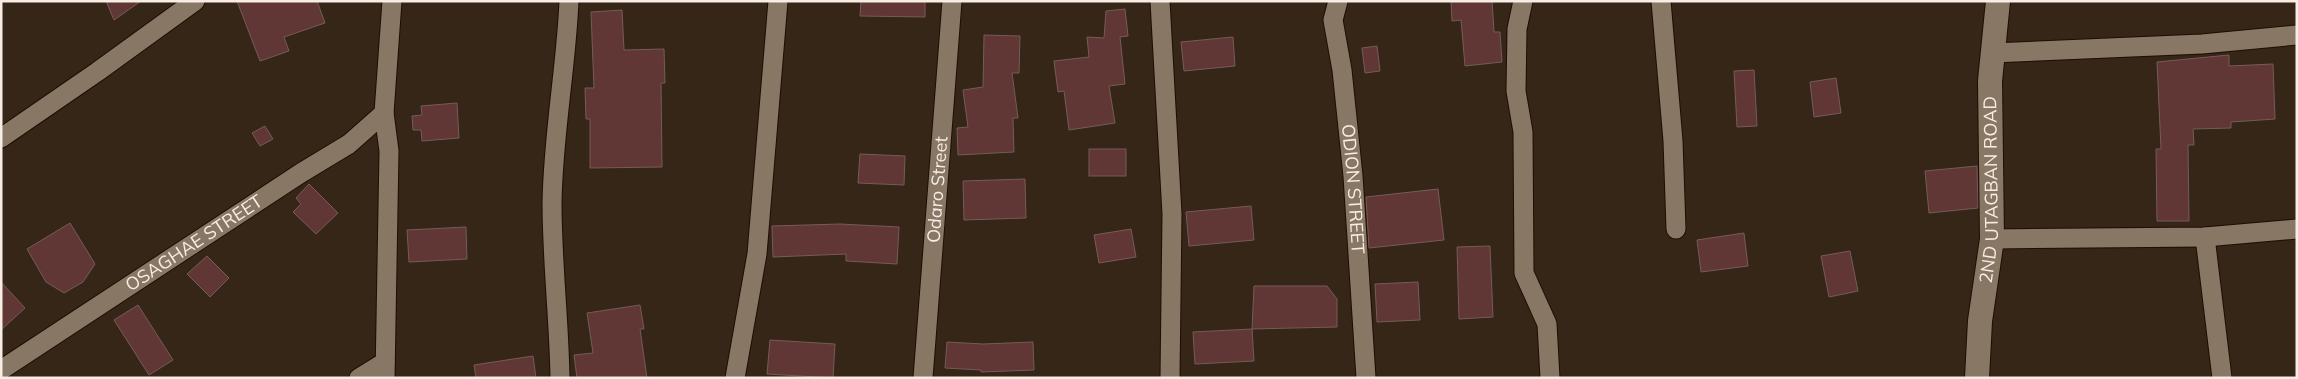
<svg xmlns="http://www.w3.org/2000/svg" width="2298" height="379" font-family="Mulish,sans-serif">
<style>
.building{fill:#603735;stroke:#755b5a}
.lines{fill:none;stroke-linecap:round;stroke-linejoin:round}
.minor-casing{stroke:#1c0f03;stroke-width:21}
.tertiary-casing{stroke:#1c0f03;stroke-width:26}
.minor{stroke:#897766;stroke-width:19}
.tertiary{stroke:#897766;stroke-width:24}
.labels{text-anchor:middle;stroke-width:4.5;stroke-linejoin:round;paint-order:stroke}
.street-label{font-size:18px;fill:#f7ede4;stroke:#2b1d0e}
</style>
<rect width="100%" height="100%" fill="#352617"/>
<g class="building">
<path d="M106,1H141L114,20Z"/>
<path d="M237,1H317L325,23L284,37L289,51L260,61Z"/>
<path d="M861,1H925V17L860,16Z"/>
<path d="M1451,1H1492L1494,32H1500L1502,62L1465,66L1461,20L1452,21Z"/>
<path d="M1125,9L1128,36L1120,37L1125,84L1109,86L1115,123L1069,130L1064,91L1058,92L1054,61L1089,57L1087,37L1104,38L1106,11Z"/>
<path d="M622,10L624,50L664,49L665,83H661L662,167L590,168V119H586L585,88H594L591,12Z"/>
<path d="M984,35L1020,36L1019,73H1012L1018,118H1013L1014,152L958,155L957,128L968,127L963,90L983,87Z"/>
<path d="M1233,37L1235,66L1184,71L1181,42Z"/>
<path d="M1377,46L1380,71L1365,73L1362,48Z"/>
<path d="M2229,55V66L2273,64L2275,119L2231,122V128L2193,129L2194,145H2188L2189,221H2157L2156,149H2161L2157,62Z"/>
<path d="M1754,70L1757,126L1737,127L1734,71Z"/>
<path d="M1836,78L1841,113L1814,117L1810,82Z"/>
<path d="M457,103L459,138L422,141L421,130H413L412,116L422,115L421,106Z"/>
<path d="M265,126L273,139L260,146L252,133Z"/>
<rect x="1089" y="149" width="37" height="27"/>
<path d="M860,154L905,156L904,185L858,183Z"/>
<path d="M1977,166L1978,208L1929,213L1925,171Z"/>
<path d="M1025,179L1026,218L964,220L963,181Z"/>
<path d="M309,184L338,213L316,234L293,212L301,204L296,198Z"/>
<path d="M1438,189L1444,240L1369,248L1366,197Z"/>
<path d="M1251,206L1254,240L1189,246L1186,212Z"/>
<path d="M70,223L95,264L83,282L64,293L46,282L27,249Z"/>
<path d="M840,224L899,227L897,264L846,261V254L773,257L772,226Z"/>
<path d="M466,227L467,259L409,262L407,230Z"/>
<path d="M1131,229L1136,257L1099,263L1094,235Z"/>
<path d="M1744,233L1748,266L1701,272L1697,240Z"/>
<path d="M1490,246L1493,317L1459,319L1457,247Z"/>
<path d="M1850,251L1858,291L1829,297L1821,256Z"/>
<path d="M207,256L229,278L210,297L187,274Z"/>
<path d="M1,282L25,308L1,330Z"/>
<path d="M1418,282L1420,320L1377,322L1375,284Z"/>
<path d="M1254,286H1327L1337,299V327L1252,329Z"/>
<path d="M138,305L173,360L149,375L114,320Z"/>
<path d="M640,305L644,329H640L647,378H577L574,355L593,353L587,313Z"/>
<path d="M1252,329L1254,361L1195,364L1193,332Z"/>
<path d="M770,340L835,344L833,378L767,374Z"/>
<path d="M947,342L983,344L1033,342L1034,370L981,372V370L945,368Z"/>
<path d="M533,356L536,378H476L474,365Z"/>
</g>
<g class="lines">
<defs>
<g id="minor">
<path d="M1160,1L1172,214L1170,378"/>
<path id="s1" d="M1338,1L1333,20L1342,70L1353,176L1366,378"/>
<path d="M1523,1L1517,29L1516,91L1523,132L1524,273L1547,324L1550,378"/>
<path d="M1661,1L1673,141L1676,229"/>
<path d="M1992,53L2202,44L2297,35"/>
<path d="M1,138L97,72L195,1"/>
<path d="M2205,237L2222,378"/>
<path d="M1992,239L2205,237L2297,229"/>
<path id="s2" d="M1,370L301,173L349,144L384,113"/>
<path d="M359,378L385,362"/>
<path d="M385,378L389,151L384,113L392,1"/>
<path d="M560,378C559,319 552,261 552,203C553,135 566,69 569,1"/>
<path d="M735,378L757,254L778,1"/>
<path id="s3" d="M923,378L952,1"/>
</g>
<g id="tertiary">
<path id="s4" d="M1977,378L1980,321L1992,239L1990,81L1998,1"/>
</g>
</defs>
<use href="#minor" class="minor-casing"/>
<use href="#tertiary" class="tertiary-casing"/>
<use href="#minor" class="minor"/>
<use href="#tertiary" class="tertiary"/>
</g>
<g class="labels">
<g class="street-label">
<text dy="6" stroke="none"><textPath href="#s3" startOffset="189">Odaro Street</textPath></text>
<text dy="6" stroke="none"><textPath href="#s1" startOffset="190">ODION STREET</textPath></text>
<text dy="6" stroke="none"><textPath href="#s4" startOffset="189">2ND UTAGBAN ROAD</textPath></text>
<text dy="6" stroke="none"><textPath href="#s2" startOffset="231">OSAGHAE STREET</textPath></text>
</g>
</g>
<rect width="2298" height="379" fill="none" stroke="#f7ede4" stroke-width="5"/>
</svg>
